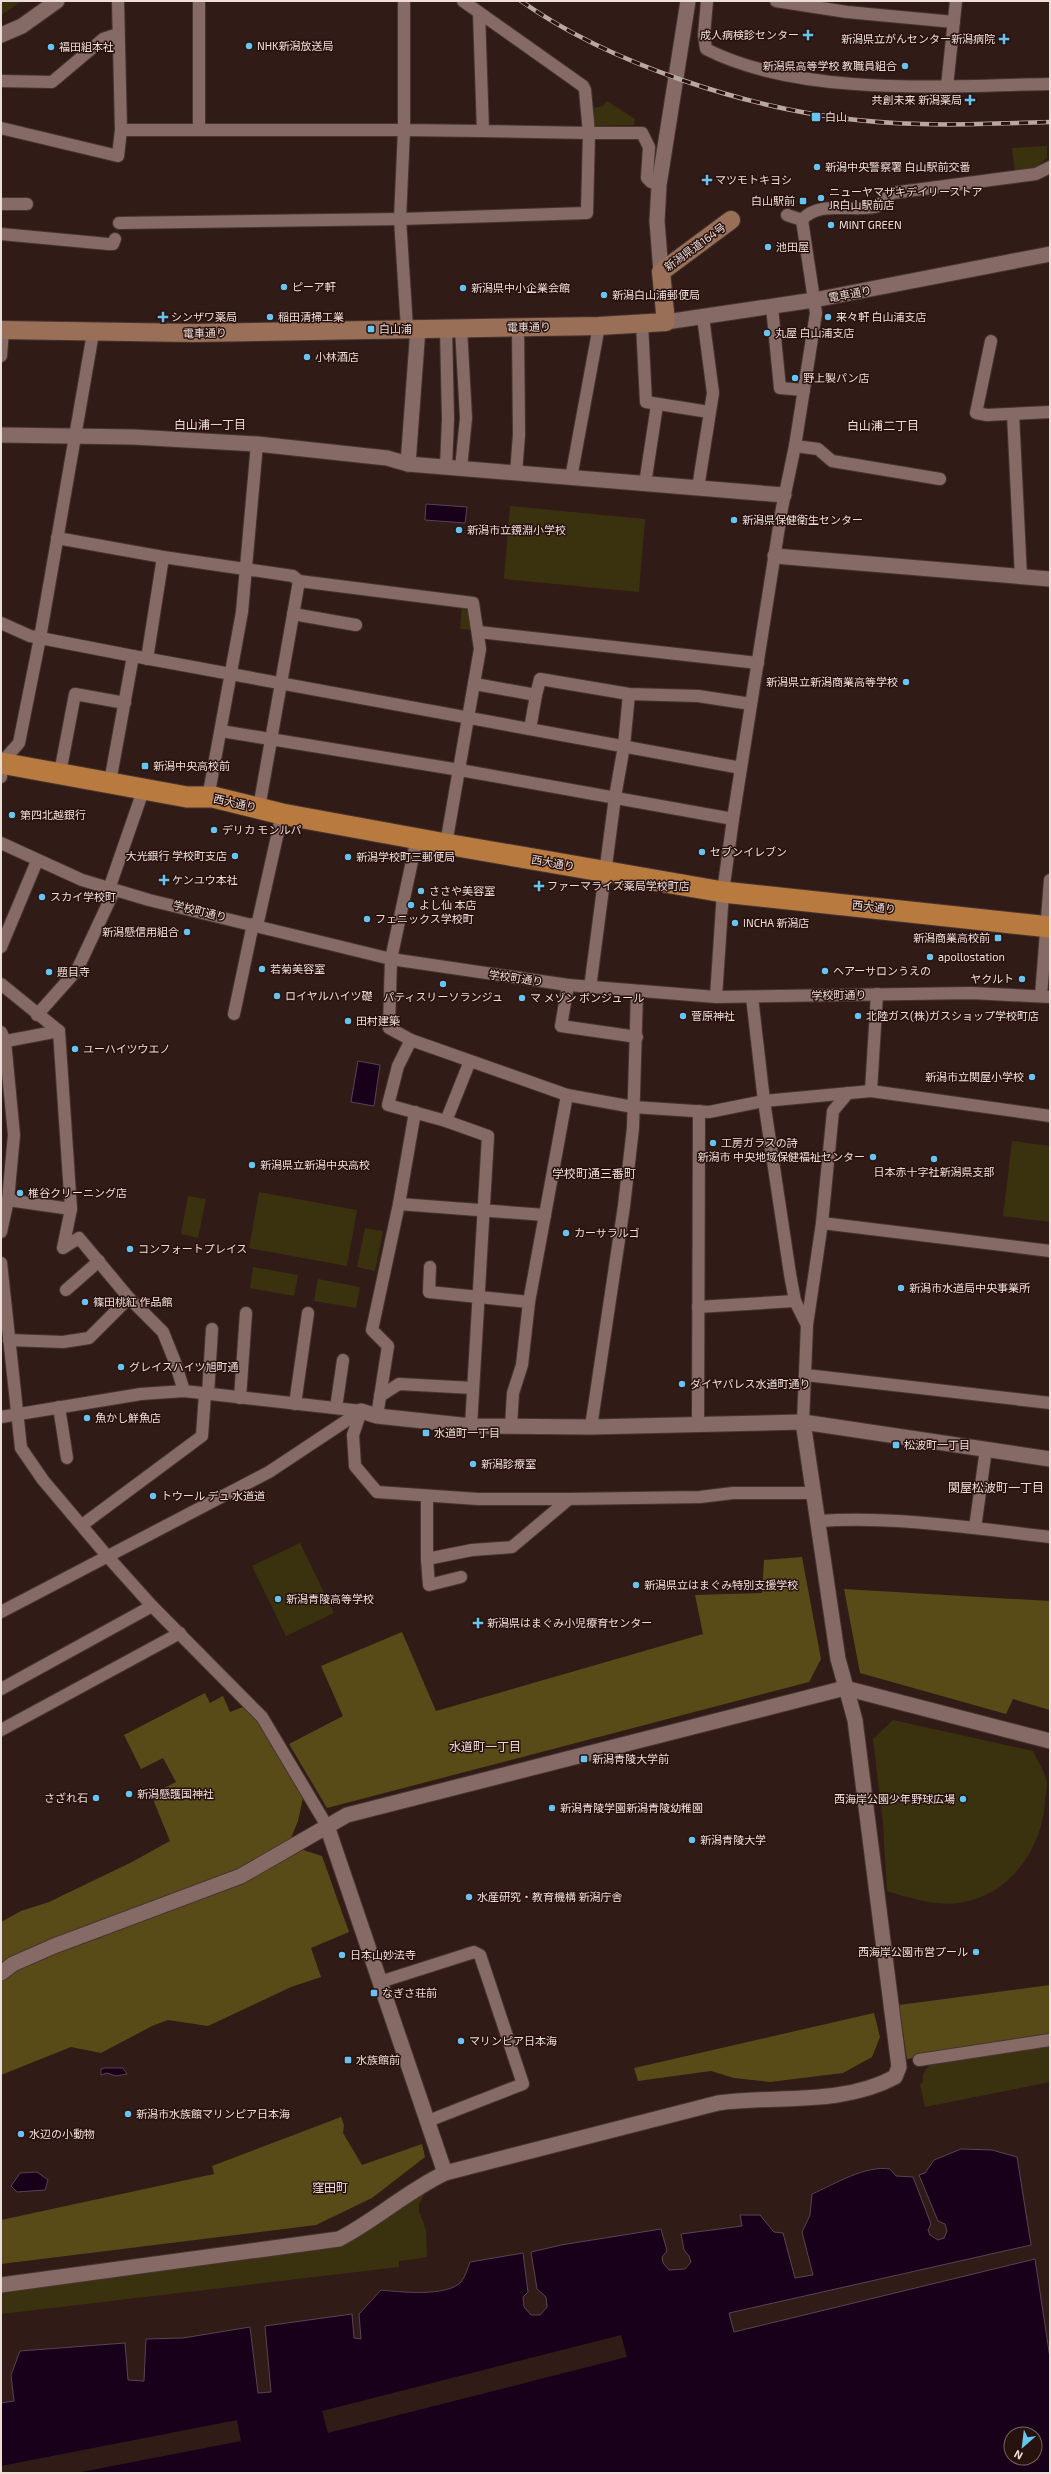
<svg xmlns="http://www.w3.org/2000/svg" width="1051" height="2474" font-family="'Exo 2','Noto Sans JP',sans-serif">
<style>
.green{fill:#3a320f}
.forest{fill:#584b17}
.water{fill:#19001a;stroke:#594354;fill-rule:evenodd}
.pier{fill:#311b17}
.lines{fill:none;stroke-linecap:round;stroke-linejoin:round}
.minor-casing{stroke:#473532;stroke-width:14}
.tertiary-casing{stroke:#473532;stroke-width:17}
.secondary-casing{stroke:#473532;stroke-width:20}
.trunk-casing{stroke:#473532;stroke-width:23}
.minor{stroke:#866a65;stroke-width:12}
.tertiary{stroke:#866a65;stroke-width:15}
.secondary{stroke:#997057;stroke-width:18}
.trunk{stroke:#b87a3e;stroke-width:21}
.rail-casing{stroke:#b9a7a3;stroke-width:4.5}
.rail{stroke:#27120e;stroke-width:3;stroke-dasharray:9;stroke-linecap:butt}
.poi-dot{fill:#67c4f0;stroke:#27120e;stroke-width:1.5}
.labels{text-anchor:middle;stroke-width:3;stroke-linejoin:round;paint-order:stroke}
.poi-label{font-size:11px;fill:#eededa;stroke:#27120e;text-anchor:start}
.street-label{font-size:11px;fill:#eededa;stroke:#27120e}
.neighbourhood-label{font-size:12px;fill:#eededa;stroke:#27120e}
</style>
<rect width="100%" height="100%" fill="#311b17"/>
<g class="green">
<path d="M1,1H22L1,15Z"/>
<path d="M607,101L635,119L634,125L593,126L594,108L603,106Z"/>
<path d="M1047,146V158L1033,170L1015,172L1012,148Z"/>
<path d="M510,506L645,519L639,592L504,579Z"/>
<path d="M462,607L470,612L474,630L460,629Z"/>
<path d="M1012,1141L1050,1146V1222L1003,1216Z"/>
<path d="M259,1192L357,1210L347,1266L249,1248Z"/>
<path d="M188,1196L206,1199L198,1238L181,1234Z"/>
<path d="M365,1228L383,1231L375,1271L357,1267Z"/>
<path d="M253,1267L298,1275L294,1296L250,1288Z"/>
<path d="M318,1279L360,1287L356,1308L314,1301Z"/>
<path d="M300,1543L334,1613L286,1636L252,1566Z"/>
<path d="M893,1720L1033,1751C1037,1760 1045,1772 1047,1782C1047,1787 1046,1794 1045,1800C1043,1848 1010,1896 959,1903C934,1906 910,1898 887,1891L883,1823L873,1739Z"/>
<path d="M1050,2045V2082L925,2107L920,2084L923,2082C922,2073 925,2069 933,2063Z"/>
<path d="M426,2191L419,2204V2211L426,2230L427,2257L399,2261V2267L1,2314V2292L335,2248L344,2245Z"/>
</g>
<g class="forest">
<path d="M802,1557L821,1659L809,1682L327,1808L289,1744L343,1716L321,1666L402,1632L436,1711L703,1634L695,1595L762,1593L764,1560Z"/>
<path d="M844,1589L1050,1601V1710L1013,1699L1006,1714L860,1673Z"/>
<path d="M205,1693L210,1703L223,1696L230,1712L243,1707L256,1719L303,1798L298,1821L291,1838L238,1872L1,1966V1922L21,1911L49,1902L132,1862L170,1841L154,1802L158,1791L176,1782L163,1758L141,1769L124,1735Z"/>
<path d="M303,1850L322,1856L349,1932L311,1948L321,1977L291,1987L208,2026L168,2020L152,2026L101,2053L71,2047L1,2075V1979L16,1968L243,1881Z"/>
<path d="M1050,1985V2035L907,2059L899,2005Z"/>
<path d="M874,2013L880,2037L872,2057L843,2073L770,2082L734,2078L711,2071L638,2081L634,2068Z"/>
<path d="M341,2117L344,2125L343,2133L362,2165L422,2144L425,2157L372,2198L316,2225L1,2264V2220L214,2174L212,2166Z"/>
</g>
<g class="water">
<path d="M426,504L467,507L465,523L425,520Z"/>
<path d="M358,1061L380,1065L374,1106L351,1102Z"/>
<path d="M104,2068H123L127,2074L116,2076L107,2073L101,2075V2069Z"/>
<path d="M961,2149L992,2150L1017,2157L1031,2245L729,2313L734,2332L1035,2259L1050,2358V2473H1V2403L14,2401L11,2375L20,2351L125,2343L128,2380L144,2381L146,2339L183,2338L250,2327L258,2393L271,2392L265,2326L352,2314L354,2338L361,2339L359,2314L381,2290C400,2292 447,2297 461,2282C465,2277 468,2268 470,2262L523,2253L528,2292L523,2297L524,2307L531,2315H540L547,2307L546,2297L537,2289L531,2252L561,2245L661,2229L667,2251L662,2257L663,2263L669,2270L685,2269L691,2262L689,2256L684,2250L681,2234L742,2226L740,2215H760L774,2232L783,2233L795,2278L813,2275L802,2232L810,2215L812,2194C835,2184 865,2165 890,2169L896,2176L913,2177L931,2224L928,2230L930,2235L938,2240L944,2238L947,2231L945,2224L938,2221L919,2175L925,2173L934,2160ZM1011,2434H1035V2458H1011Z"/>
<path d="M37,2172L48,2180L45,2190L17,2192L11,2186L20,2173Z"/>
</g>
<g class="pier">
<path d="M621,2335L627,2357L328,2433L322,2411Z"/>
<path d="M237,2420L241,2441L76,2473H1V2466Z"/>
</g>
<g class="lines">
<defs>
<g id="minor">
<path d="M118,1L121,130H404L400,219L407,328"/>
<path d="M199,1V129"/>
<path d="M404,1V130L483,131"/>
<path d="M463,1L583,86L585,90L589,133L483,131L479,13"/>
<path d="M707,1L704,35L706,49C800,97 946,86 1050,84"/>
<path d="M776,1L847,12L954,22"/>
<path d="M1,81L52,82L103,39L118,34"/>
<path d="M947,86L956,1"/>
<path d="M1,128L118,156L121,130"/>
<path d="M1,204H27"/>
<path d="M787,215L802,220C819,200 852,212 875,207C880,206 887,197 892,193L1036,174L1050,167"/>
<path d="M119,223L400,219L587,213L589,133H642L649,147L647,178L651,182L659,185"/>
<path d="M1,234L108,244H113L115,239"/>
<path d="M772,307L780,388L804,390"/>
<path d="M642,324L646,402L709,412"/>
<path d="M446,328L448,419L446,467"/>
<path d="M991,341L976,413L987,415L1050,412"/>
<path d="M1,356L3,330"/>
<path d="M1013,414L1021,577"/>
<path d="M795,446L818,449L832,461L940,479"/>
<path d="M461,468L466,418L461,328"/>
<path d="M516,473L519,435L518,328"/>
<path d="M571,478L599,326"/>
<path d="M645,484L657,405"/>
<path d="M698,488L713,393L703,317"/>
<path d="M57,538L163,557L293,576L299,581L473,603L480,649L446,844"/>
<path d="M293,614L356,625"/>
<path d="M1,623L30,636L133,656L741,768"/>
<path d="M479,632L758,663"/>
<path d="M147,659L163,557"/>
<path d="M475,684L536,695L540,679L629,694L698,696L751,704"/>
<path d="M530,729L536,695"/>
<path d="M221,731L460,770L733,819"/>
<path d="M60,773L75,694L125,703"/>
<path d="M1,777V763L19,743L40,638L93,333"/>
<path d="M110,782L133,656"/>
<path d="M208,798L242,612L257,444"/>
<path d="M259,808L299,581"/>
<path d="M417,838L391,959L389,1028L411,1040L567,1095L633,1107L709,1112L764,1101L871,1091L1050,1116"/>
<path d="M1,843L82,880L149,900L391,959L568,985L716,997L971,993L1050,997"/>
<path d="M109,889L144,788"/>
<path d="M257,926L282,814"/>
<path d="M1,947L37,861"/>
<path d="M1,984L59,1031"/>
<path d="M568,985L561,1026L637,1037"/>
<path d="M590,988L615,797L624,746L629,694"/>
<path d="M1041,996L1050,880"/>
<path d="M716,997L723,892L733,819L782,508L795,446L816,313L802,220"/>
<path d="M752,997L764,1101L790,1274L795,1301L807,1325"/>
<path d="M234,1014L253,924"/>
<path d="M37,1015L77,970L114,891"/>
<path d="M59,1031L71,1209L63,1248L79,1238L129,1298L163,1332L175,1362L184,1391"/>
<path d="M1,1032L5,1041L14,1135L8,1200L1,1232"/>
<path d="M411,1040L398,1066L388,1105L446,1121"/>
<path d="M1,1042L59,1031"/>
<path d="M470,1061L446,1121L488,1136L471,1426"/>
<path d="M871,1091L877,994"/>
<path d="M8,1200L71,1209"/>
<path d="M399,1204L545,1215"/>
<path d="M822,1223L1050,1251"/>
<path d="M1,1263L21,1448L43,1480L108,1557L152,1606L262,1717L327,1826"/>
<path d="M430,1267L429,1292L529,1302"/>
<path d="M66,1290L99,1261"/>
<path d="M698,1307L795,1301"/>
<path d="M9,1340L63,1342L89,1338L129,1298"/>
<path d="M806,1375L1050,1403"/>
<path d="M208,1394L212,1329"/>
<path d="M380,1396L399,1384L473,1388"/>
<path d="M240,1398L246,1313"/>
<path d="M295,1404L308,1313"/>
<path d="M59,1407L67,1458"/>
<path d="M336,1408L343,1360"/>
<path d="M361,1411L353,1435L355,1466L377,1492L478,1499H569L700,1497L733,1493H815"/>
<path d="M377,1416L388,1346L372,1330L399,1204L415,1112"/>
<path d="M1,1417L141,1394L184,1391L361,1411"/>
<path d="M803,1422L807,1325L822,1223L833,1111L848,1093"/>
<path d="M698,1424L699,1111"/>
<path d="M511,1426L513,1393L522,1365L529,1302L567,1095"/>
<path d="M591,1427L624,1206L633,1128L637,992"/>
<path d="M427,1497V1559L472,1550L512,1547L569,1499"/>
<path d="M819,1521C895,1516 974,1528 1050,1537"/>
<path d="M82,1525L202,1436L205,1394"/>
<path d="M975,1528L986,1449"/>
<path d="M427,1559L429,1585L461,1577"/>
<path d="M1,1612L269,1472L361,1411"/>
<path d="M1,1689L152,1606"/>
<path d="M1,1730L180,1633"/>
<path d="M380,1982L474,1952L480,1955L523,2084L428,2121"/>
<path d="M919,2060L1050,2040"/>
</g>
<g id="tertiary">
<path d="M1,35L22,26L57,1"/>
<path d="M661,272L657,221L659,185L688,1"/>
<path d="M666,322L814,300L1050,254"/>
<path d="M1,435L134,437L257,444L387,458L408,464L418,328"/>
<path d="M408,464L784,495"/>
<path d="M775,556L1050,579"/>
<path d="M361,1411L377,1416L471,1426L591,1427L803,1422L1050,1459"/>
<path d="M327,1826L445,2173"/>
<path d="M1,1973L13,1964L54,1946L241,1876L347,1815L845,1688L1050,1741"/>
<path d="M1,2285L339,2239C376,2220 407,2191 445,2173L718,2103C775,2095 841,2106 895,2077L899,2067L855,1720L838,1659L803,1422"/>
</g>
<path id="secondary" d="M1,330L193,333L599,326L666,322L661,272L731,220"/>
<path id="trunk" d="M1,763L187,797H213L282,814L446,844L723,892L1050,927"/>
</defs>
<use href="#minor" class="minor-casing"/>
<use href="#tertiary" class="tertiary-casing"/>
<use href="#secondary" class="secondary-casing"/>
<use href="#trunk" class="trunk-casing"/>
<use href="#minor" class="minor"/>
<use href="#tertiary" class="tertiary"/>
<use href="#secondary" class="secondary"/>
<use href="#trunk" class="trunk"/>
<defs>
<path id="rail" d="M521,1C610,64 749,109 857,120C920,127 986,124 1050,122"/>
</defs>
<use href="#rail" class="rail-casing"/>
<use href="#rail" class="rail"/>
</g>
<g class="poi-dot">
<path d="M806 29h4v4h4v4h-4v4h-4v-4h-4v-4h4z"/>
<path d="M1002 33h4v4h4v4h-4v4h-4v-4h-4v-4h4z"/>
<circle cx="249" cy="46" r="4"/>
<circle cx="51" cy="47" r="4"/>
<circle cx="905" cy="66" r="4"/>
<path d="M968 94h4v4h4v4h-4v4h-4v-4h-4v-4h4z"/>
<rect x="811" y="112" width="10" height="10" rx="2"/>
<circle cx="817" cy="167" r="4"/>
<path d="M705 174h4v4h4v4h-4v4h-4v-4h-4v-4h4z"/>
<circle cx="821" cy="198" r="4"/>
<rect x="799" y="197" width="8" height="8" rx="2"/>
<circle cx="831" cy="225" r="4"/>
<circle cx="768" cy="247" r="4"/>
<circle cx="284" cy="287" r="4"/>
<circle cx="463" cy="288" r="4"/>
<circle cx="604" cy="295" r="4"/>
<path d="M161 311h4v4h4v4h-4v4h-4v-4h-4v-4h4z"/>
<circle cx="270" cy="317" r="4"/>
<circle cx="828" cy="317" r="4"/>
<rect x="367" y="325" width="8" height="8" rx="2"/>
<circle cx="767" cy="333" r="4"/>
<circle cx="307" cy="357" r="4"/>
<circle cx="795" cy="378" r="4"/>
<circle cx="734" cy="520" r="4"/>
<circle cx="459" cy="530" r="4"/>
<circle cx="906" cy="682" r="4"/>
<rect x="141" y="762" width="8" height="8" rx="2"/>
<circle cx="12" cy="815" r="4"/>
<circle cx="214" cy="830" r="4"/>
<circle cx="702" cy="852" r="4"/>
<circle cx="235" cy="856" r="4"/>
<circle cx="348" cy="857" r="4"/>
<path d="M162 874h4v4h4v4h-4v4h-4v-4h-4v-4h4z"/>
<path d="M537 880h4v4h4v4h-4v4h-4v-4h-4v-4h4z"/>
<circle cx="421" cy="891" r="4"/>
<circle cx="42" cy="897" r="4"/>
<circle cx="411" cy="905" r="4"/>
<circle cx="367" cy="919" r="4"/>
<circle cx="735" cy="923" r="4"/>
<circle cx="187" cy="932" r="4"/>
<rect x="994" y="934" width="8" height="8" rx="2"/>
<circle cx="930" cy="957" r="4"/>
<circle cx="262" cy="969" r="4"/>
<circle cx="825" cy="971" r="4"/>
<circle cx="49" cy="972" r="4"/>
<circle cx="1022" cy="979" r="4"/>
<circle cx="443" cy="984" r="4"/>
<circle cx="277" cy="996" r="4"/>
<circle cx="522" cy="998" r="4"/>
<circle cx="683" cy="1016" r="4"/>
<circle cx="858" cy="1016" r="4"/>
<circle cx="348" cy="1021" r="4"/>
<circle cx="75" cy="1049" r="4"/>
<circle cx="1032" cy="1077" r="4"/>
<circle cx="713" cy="1143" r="4"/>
<circle cx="873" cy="1157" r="4"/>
<circle cx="934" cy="1159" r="4"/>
<circle cx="252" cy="1165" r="4"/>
<circle cx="20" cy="1193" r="4"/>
<circle cx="566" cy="1233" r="4"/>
<circle cx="130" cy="1249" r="4"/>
<circle cx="901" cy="1288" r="4"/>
<circle cx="85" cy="1302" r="4"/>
<circle cx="121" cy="1367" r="4"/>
<circle cx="682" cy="1384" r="4"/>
<circle cx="87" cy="1418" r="4"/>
<rect x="422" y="1429" width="8" height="8" rx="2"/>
<rect x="892" y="1441" width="8" height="8" rx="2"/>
<circle cx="473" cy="1464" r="4"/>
<circle cx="153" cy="1496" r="4"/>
<circle cx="636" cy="1585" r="4"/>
<circle cx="278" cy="1599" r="4"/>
<path d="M476 1617h4v4h4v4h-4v4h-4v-4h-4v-4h4z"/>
<rect x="580" y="1755" width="8" height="8" rx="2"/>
<circle cx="129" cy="1794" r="4"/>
<circle cx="96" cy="1798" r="4"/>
<circle cx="963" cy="1799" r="4"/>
<circle cx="552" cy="1808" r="4"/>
<circle cx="692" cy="1840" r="4"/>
<circle cx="469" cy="1897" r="4"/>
<circle cx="976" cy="1952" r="4"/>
<circle cx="342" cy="1955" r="4"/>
<rect x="370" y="1989" width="8" height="8" rx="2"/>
<circle cx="461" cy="2041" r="4"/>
<rect x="344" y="2056" width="8" height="8" rx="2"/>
<circle cx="128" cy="2114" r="4"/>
<circle cx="21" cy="2134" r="4"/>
</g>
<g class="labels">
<g class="poi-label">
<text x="799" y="39" text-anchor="end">成人病検診センター</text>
<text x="995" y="43" text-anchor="end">新潟県立がんセンター新潟病院</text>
<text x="257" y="50">NHK新潟放送局</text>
<text x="59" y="51">福田組本社</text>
<text x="897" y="70" text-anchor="end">新潟県高等学校 教職員組合</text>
<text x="962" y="104" text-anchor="end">共創未来 新潟薬局</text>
<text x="825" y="121">白山</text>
<text x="825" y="171">新潟中央警察署 白山駅前交番</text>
<text x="715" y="184">マツモトキヨシ</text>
<text x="829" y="196">ニューヤマザキデイリーストア<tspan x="829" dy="13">JR白山駅前店</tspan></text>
<text x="795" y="205" text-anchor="end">白山駅前</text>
<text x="839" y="229">MINT GREEN</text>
<text x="776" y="251">池田屋</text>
<text x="292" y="291">ピーア軒</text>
<text x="471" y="292">新潟県中小企業会館</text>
<text x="612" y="299">新潟白山浦郵便局</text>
<text x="171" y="321">シンザワ薬局</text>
<text x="278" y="321">稲田清掃工業</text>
<text x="836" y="321">来々軒 白山浦支店</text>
<text x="379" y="333">白山浦</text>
<text x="775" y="337">丸屋 白山浦支店</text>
<text x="315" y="361">小林酒店</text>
<text x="803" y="382">野上製パン店</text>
<text x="742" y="524">新潟県保健衛生センター</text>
<text x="467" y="534">新潟市立鏡淵小学校</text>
<text x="898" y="686" text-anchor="end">新潟県立新潟商業高等学校</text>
<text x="153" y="770">新潟中央高校前</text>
<text x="20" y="819">第四北越銀行</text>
<text x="222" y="834">デリカ モンルパ</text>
<text x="710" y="856">セブンイレブン</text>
<text x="227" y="860" text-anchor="end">大光銀行 学校町支店</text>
<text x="356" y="861">新潟学校町三郵便局</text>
<text x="172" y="884">ケンユウ本社</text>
<text x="547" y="890">ファーマライズ薬局学校町店</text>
<text x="429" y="895">ささや美容室</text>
<text x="50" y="901">スカイ学校町</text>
<text x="419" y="909">よし仙 本店</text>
<text x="375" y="923">フェニックス学校町</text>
<text x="743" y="927">INCHA 新潟店</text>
<text x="179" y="936" text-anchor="end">新潟懸信用組合</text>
<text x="990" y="942" text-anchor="end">新潟商業高校前</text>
<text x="938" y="961">apollostation</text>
<text x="270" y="973">若菊美容室</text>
<text x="833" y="975">ヘアーサロンうえの</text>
<text x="57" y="976">題目寺</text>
<text x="1014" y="983" text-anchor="end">ヤクルト</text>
<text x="285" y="1000">ロイヤルハイツ礎</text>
<text x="443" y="1001" text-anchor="middle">パティスリーソランジュ</text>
<text x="530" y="1002">マ メゾン ボンジュール</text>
<text x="691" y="1020">菅原神社</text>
<text x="866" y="1020">北陸ガス(株)ガスショップ学校町店</text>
<text x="356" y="1025">田村建築</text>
<text x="83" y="1053">ユーハイツウエノ</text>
<text x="1024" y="1081" text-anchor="end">新潟市立関屋小学校</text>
<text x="721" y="1147">工房ガラスの詩</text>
<text x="865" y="1161" text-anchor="end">新潟市 中央地域保健福祉センター</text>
<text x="260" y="1169">新潟県立新潟中央高校</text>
<text x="934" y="1176" text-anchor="middle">日本赤十字社新潟県支部</text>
<text x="28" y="1197">椎谷クリーニング店</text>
<text x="574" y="1237">カーサラルゴ</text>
<text x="138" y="1253">コンフォートプレイス</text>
<text x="909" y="1292">新潟市水道局中央事業所</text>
<text x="93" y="1306">篠田桃紅 作品館</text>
<text x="129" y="1371">グレイスハイツ旭町通</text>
<text x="690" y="1388">ダイヤパレス水道町通り</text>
<text x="95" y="1422">魚かし鮮魚店</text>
<text x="434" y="1437">水道町一丁目</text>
<text x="904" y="1449">松波町一丁目</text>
<text x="481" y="1468">新潟診療室</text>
<text x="161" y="1500">トウール デュ 水道道</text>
<text x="644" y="1589">新潟県立はまぐみ特別支援学校</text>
<text x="286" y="1603">新潟青陵高等学校</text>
<text x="487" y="1627">新潟県はまぐみ小児療育センター</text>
<text x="592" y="1763">新潟青陵大学前</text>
<text x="137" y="1798">新潟懸護国神社</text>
<text x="88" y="1802" text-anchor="end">さざれ石</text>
<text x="955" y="1803" text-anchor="end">西海岸公園少年野球広場</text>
<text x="560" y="1812">新潟青陵学園新潟青陵幼稚園</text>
<text x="700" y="1844">新潟青陵大学</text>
<text x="477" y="1901">水産研究・教育機構 新潟庁舎</text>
<text x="968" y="1956" text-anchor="end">西海岸公園市営プール</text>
<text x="350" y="1959">日本山妙法寺</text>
<text x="382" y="1997">なぎさ荘前</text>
<text x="469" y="2045">マリンピア日本海</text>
<text x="356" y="2064">水族館前</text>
<text x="136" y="2118">新潟市水族館マリンピア日本海</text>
<text x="29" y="2138">水辺の小動物</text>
</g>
<g class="street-label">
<text transform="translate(695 247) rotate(-36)" y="4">新潟県道164号</text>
<text transform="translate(850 294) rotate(-11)" y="4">電車通り</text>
<text transform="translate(529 327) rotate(-1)" y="4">電車通り</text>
<text transform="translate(205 333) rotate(-1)" y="4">電車通り</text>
<text transform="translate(235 803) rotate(12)" y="4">西大通り</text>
<text transform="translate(553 863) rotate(10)" y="4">西大通り</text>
<text transform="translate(874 907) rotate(6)" y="4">西大通り</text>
<text transform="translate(200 911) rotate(14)" y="4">学校町通り</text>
<text transform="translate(516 978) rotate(8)" y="4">学校町通り</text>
<text transform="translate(839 995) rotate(-1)" y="4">学校町通り</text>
</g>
<g class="neighbourhood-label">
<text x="210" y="429">白山浦一丁目</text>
<text x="883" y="430">白山浦二丁目</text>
<text x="594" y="1178">学校町通三番町</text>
<text x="996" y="1492">関屋松波町一丁目</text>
<text x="485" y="1751">水道町一丁目</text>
<text x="330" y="2192">窪田町</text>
</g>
</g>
<rect width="1051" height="2474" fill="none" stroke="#eededa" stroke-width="4"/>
<g transform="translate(1023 2446) rotate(208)"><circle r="19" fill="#27120e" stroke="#776460"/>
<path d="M0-3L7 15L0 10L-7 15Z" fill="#67c4f0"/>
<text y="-6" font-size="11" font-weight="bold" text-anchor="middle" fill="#eededa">N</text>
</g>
</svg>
